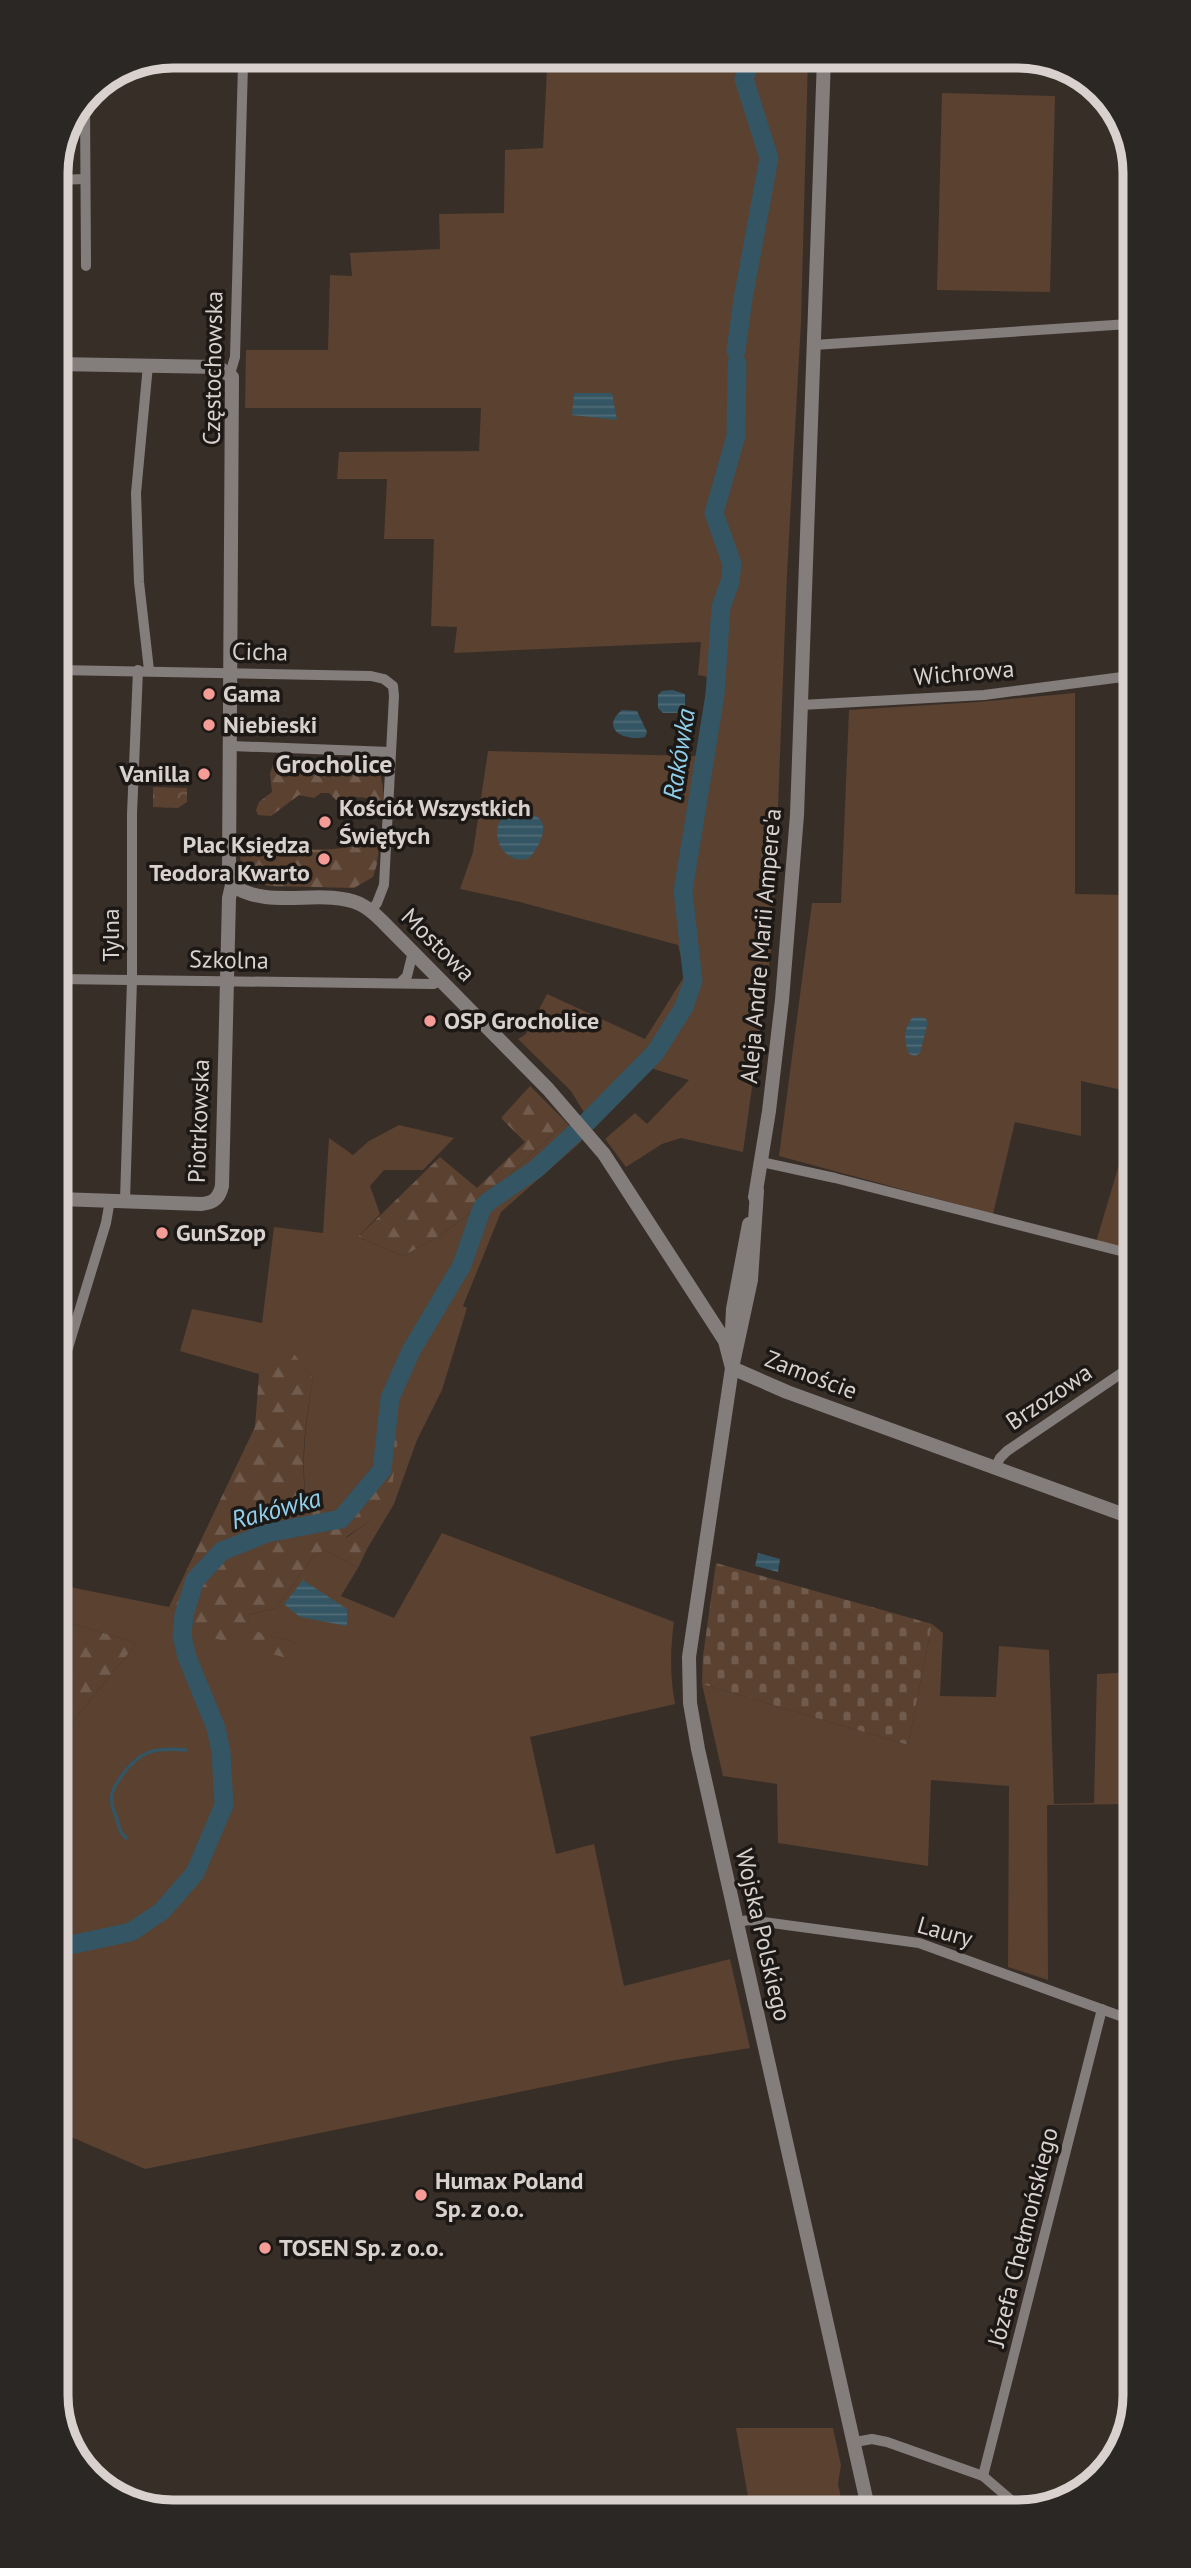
<svg xmlns="http://www.w3.org/2000/svg" width="1191" height="2568" font-family="'PT Sans',sans-serif">
<style>
.grass{fill:#5a4130}
.forest{fill:url(#forest-firs)}
.cemetery{fill:url(#cemetery-stones)}
.park{fill:url(#park-crowns)}
.water{fill:url(#water-rules)}
.lines{fill:none;stroke-linecap:round;stroke-linejoin:round}
.stream{stroke:#345563;stroke-width:3.5}
.river{stroke:#345563;stroke-width:19}
.minor{stroke:#837d7c;stroke-width:10}
.tertiary{stroke:#837d7c;stroke-width:14}
.poi-dot{fill:#f59c96;stroke:#1c1815;stroke-width:2.5}
.labels{text-anchor:middle;stroke-width:7;stroke-linejoin:round;paint-order:stroke}
.street-label{font-size:24px;fill:#d8d1cd;stroke:#1c1815}
.poi-label{font-size:24px;font-weight:bold;fill:#d8d1cd;stroke:#1c1815;text-anchor:start}
.water-label{font-size:26px;font-style:italic;fill:#90cfeb;stroke:#1c1815}
.neighbourhood-label{font-size:26px;font-weight:bold;fill:#d8d1cd;stroke:#1c1815}
.rim{fill:none;stroke:#d8d1cd;stroke-width:9}
</style>
<defs>
<pattern id="forest-firs" width="22" height="20" patternUnits="userSpaceOnUse" patternTransform="scale(1.75)"><rect width="22" height="20" fill="#5a4130"/><path d="M5 1l3.5 6h-7zM16 11l3.5 6h-7z" fill="#715b4d"/></pattern>
<pattern id="cemetery-stones" width="16" height="16" patternUnits="userSpaceOnUse" patternTransform="scale(1.75)"><rect width="16" height="16" fill="#5a4130"/><path d="M2 7V4a2 2 0 0 1 4 0v3zM10 15v-3a2 2 0 0 1 4 0v3z" fill="#715b4d"/></pattern>
<pattern id="park-crowns" width="20" height="18" patternUnits="userSpaceOnUse" patternTransform="scale(1.75)"><rect width="20" height="18" fill="#5a4130"/><path d="M2 6a3 3 0 1 1 6 0M12 15a3 3 0 1 1 6 0" fill="none" stroke="#715b4d"/></pattern>
<pattern id="water-rules" width="6" height="5" patternUnits="userSpaceOnUse" patternTransform="scale(1.75)"><rect width="6" height="5" fill="#345563"/><path d="M0 2.5h6" fill="none" stroke="#516c78"/></pattern>
</defs>
<rect width="100%" height="100%" fill="#382e28"/>
<g class="grass">
<path d="M808,58L801,322L787,574L773,936L743,1152L681,1138L662,1144L626,1167L605,1139L635,1113L647,1124L689,1080L635,1063L585,1114L571,1091L518,1039L526,1034L547,994L645,1039L685,975L678,945L520,902L460,889L473,852L488,751L697,756L708,677L698,675L701,642L454,653L457,627L431,626L434,539H384L387,479H337L339,452L479,451L481,408H245L246,350H328L330,275L352,276L350,253L440,249L439,214L504,213L505,150L543,148L547,69L729,72L740,59Z"/>
<path d="M942,93L1055,96L1050,292L937,290Z"/>
<path d="M1075,693V894L1131,895V1092L1081,1081V1136L1015,1122L993,1214L779,1156L812,903H841L849,710L978,702Z"/>
<path d="M566,1122L582,1141L501,1212L463,1306L467,1308L442,1390L417,1440L394,1504L367,1549L346,1538L390,1506L392,1476L378,1435L375,1463L337,1512L307,1506C300,1463 306,1421 313,1378L294,1355L259,1374L180,1351L192,1309L262,1323L274,1227L323,1233L329,1138L353,1155L369,1141L399,1125L454,1138L423,1170H384L370,1186L380,1214L358,1237L403,1256L436,1238L464,1218Z"/>
<path d="M1124,1148L1131,1150L1132,1252L1096,1242Z"/>
<path d="M442,1533L674,1622C670,1649 670,1677 675,1704L530,1737L556,1854L594,1844L624,1986L730,1959L750,2048L670,2061L145,2169L62,2133L61,1759L63,1760L74,1720L137,1643L60,1620V1585L169,1607L192,1632L297,1643L250,1630L248,1615L276,1608L314,1556L325,1550L358,1568L341,1596L394,1618Z"/>
<path d="M932,1624L943,1633L940,1696L996,1697L999,1646L1049,1650L1054,1804L1094,1803L1097,1674L1133,1672V1804L1047,1805L1048,1980L1008,1967L1009,1786L931,1780L928,1866L778,1843L777,1784L723,1776L702,1684L908,1745Z"/>
<path d="M736,2428H833L841,2465L838,2484L843,2507L750,2508Z"/>
</g>
<g class="forest">
<path d="M275,758L376,764L379,766C381,781 387,796 380,810C376,808 375,804 372,801C365,794 345,799 336,800L329,793H321L314,798L299,795L271,816L258,815L256,810L259,802L272,792L270,774Z"/>
<path d="M377,833L380,836L377,864L373,877L354,888L268,886L246,876L241,865L240,854H278V841H292L294,846C313,854 352,848 372,841L373,834Z"/>
<path d="M530,1086L566,1122L464,1218L436,1238L403,1256L358,1237L440,1157L477,1188L525,1142L501,1118Z"/>
<path d="M294,1354L313,1378C306,1420 299,1463 307,1506L337,1512L375,1463L378,1434L398,1437L390,1507L346,1537L367,1549L358,1568L325,1550L314,1556L276,1608L248,1615L251,1630L297,1643L294,1660L191,1632L169,1607L255,1427L259,1374Z"/>
<path d="M60,1620L137,1643L74,1720L63,1760L61,1759Z"/>
</g>
<path class="cemetery" d="M716,1563L932,1624L908,1745L702,1684L703,1656Z"/>
<path class="park" d="M153,787L187,788V802L178,808L153,807Z"/>
<g class="water">
<path d="M574,393H612L617,420L572,415Z"/>
<path d="M672,690L685,694V708L680,713H663L658,708V695L662,691Z"/>
<path d="M622,710L637,711L647,732L645,737C625,742 599,729 622,710Z"/>
<path d="M508,812C515,813 523,812 530,814C554,819 540,847 529,858C502,868 485,828 508,812Z"/>
<path d="M917,1017L925,1018L928,1022L920,1053L915,1056L909,1054C904,1041 903,1030 912,1018Z"/>
<path d="M758,1553L780,1559L778,1572L755,1566Z"/>
<path d="M303,1580L347,1609V1626L300,1617L284,1604Z"/>
</g>
<g class="lines">
<path class="stream" d="M126,1838C119,1832 119,1827 117,1819C115,1814 112,1808 112,1803C110,1793 115,1786 120,1778C139,1751 153,1747 186,1750"/>
<g class="river">
<path d="M736,351L743,299L769,158L744,79L751,59"/>
<path d="M587,1122L655,1053L684,1007L693,981L683,891L715,695L721,607L730,582L732,564L714,513L736,436L737,363"/>
<path d="M61,1947L131,1932L162,1911L195,1873L224,1805L221,1752L216,1728L187,1657L182,1636L184,1615L195,1580L222,1551L267,1533L341,1519L382,1470L390,1398L411,1351L462,1265L482,1208L489,1201L536,1169L575,1133"/>
</g>
<g class="minor">
<path d="M85,103L86,266"/>
<path d="M56,180L85,179"/>
<path d="M814,345L1129,324"/>
<path d="M148,365L136,493L139,582L149,670"/>
<path d="M230,374L235,357L243,64"/>
<path d="M58,670L371,676L384,679L393,686L394,696L384,885L377,903L371,911"/>
<path d="M801,705L984,695L1130,676"/>
<path d="M231,746L390,752"/>
<path d="M58,979L434,984L441,980"/>
<path d="M400,983L407,976L413,952"/>
<path d="M761,1162L835,1178L1132,1254"/>
<path d="M125,1200L132,980V814L138,670"/>
<path d="M60,1374L106,1223L110,1200"/>
<path d="M995,1468L1000,1458L1007,1451L1132,1366"/>
<path d="M737,1922L749,1920L919,1943L1134,2021"/>
<path d="M855,2442L872,2439L887,2442L983,2476L1018,2506"/>
<path d="M983,2476L1102,2009"/>
</g>
<g class="tertiary">
<path d="M57,364L218,367L232,377L229,871L232,885C269,911 322,887 360,904C368,908 375,914 382,921L548,1089L604,1154L725,1341L732,1368"/>
<path d="M757,1191L751,1280L732,1368L689,1657L690,1703L698,1749L868,2507"/>
<path d="M755,1197L769,1111L782,1000L797,815L824,58"/>
<path d="M59,1199L201,1204C214,1203 219,1198 222,1186L229,898L232,885"/>
<path d="M731,1349L733,1309L749,1224"/>
<path d="M732,1368L787,1392L1133,1518"/>
</g>
</g>
<g class="poi-dot">
<circle cx="209" cy="694" r="7"/>
<circle cx="209" cy="725" r="7"/>
<circle cx="204" cy="774" r="7"/>
<circle cx="325" cy="822" r="7"/>
<circle cx="324" cy="859" r="7"/>
<circle cx="430" cy="1021" r="7"/>
<circle cx="162" cy="1233" r="7"/>
<circle cx="421" cy="2195" r="7"/>
<circle cx="265" cy="2248" r="7"/>
</g>
<g class="labels">
<g class="street-label">
<text transform="translate(213 368) rotate(-89)" y="8">Częstochowska</text>
<text transform="translate(260 652) rotate(1)" y="8">Cicha</text>
<text transform="translate(964 673) rotate(-5)" y="8">Wichrowa</text>
<text transform="translate(111 935) rotate(-90)" y="8">Tylna</text>
<text transform="translate(438 945) rotate(45)" y="8">Mostowa</text>
<text transform="translate(761 946) rotate(-85)" y="8">Aleja Andre Marii Ampere'a</text>
<text transform="translate(229 960) rotate(1)" y="8">Szkolna</text>
<text transform="translate(199 1121) rotate(-88)" y="8">Piotrkowska</text>
<text transform="translate(811 1375) rotate(21)" y="8">Zamoście</text>
<text transform="translate(1049 1397) rotate(-34)" y="8">Brzozowa</text>
<text transform="translate(945 1932) rotate(16)" y="8">Laury</text>
<text transform="translate(763 1935) rotate(77)" y="8">Wojska Polskiego</text>
<text transform="translate(1023 2237) rotate(-76)" y="8">Józefa Chełmońskiego</text>
</g>
<g class="poi-label">
<text x="223" y="702">Gama</text>
<text x="223" y="733">Niebieski</text>
<text x="190" y="782" text-anchor="end">Vanilla</text>
<text x="339" y="816">Kościół Wszystkich<tspan x="339" dy="28">Świętych</tspan></text>
<text x="310" y="853" text-anchor="end">Plac Księdza<tspan x="310" dy="28">Teodora Kwarto</tspan></text>
<text x="444" y="1029">OSP Grocholice</text>
<text x="176" y="1241">GunSzop</text>
<text x="435" y="2189">Humax Poland<tspan x="435" dy="28">Sp. z o.o.</tspan></text>
<text x="279" y="2256">TOSEN Sp. z o.o.</text>
</g>
<g class="water-label">
<text transform="translate(679 754) rotate(-81)" y="9">Rakówka</text>
<text transform="translate(276 1509) rotate(-15)" y="9">Rakówka</text>
</g>
<g class="neighbourhood-label">
<text x="334" y="773">Grocholice</text>
</g>
</g>
<path d="M0 0H1191V2568H0ZM173 68H1018A105 105 0 0 1 1123 173V2395A105 105 0 0 1 1018 2500H173A105 105 0 0 1 68 2395V173A105 105 0 0 1 173 68Z" fill="#2b2724" fill-rule="evenodd"/>
<path class="rim" d="M173 68H1018A105 105 0 0 1 1123 173V2395A105 105 0 0 1 1018 2500H173A105 105 0 0 1 68 2395V173A105 105 0 0 1 173 68Z"/>
</svg>
